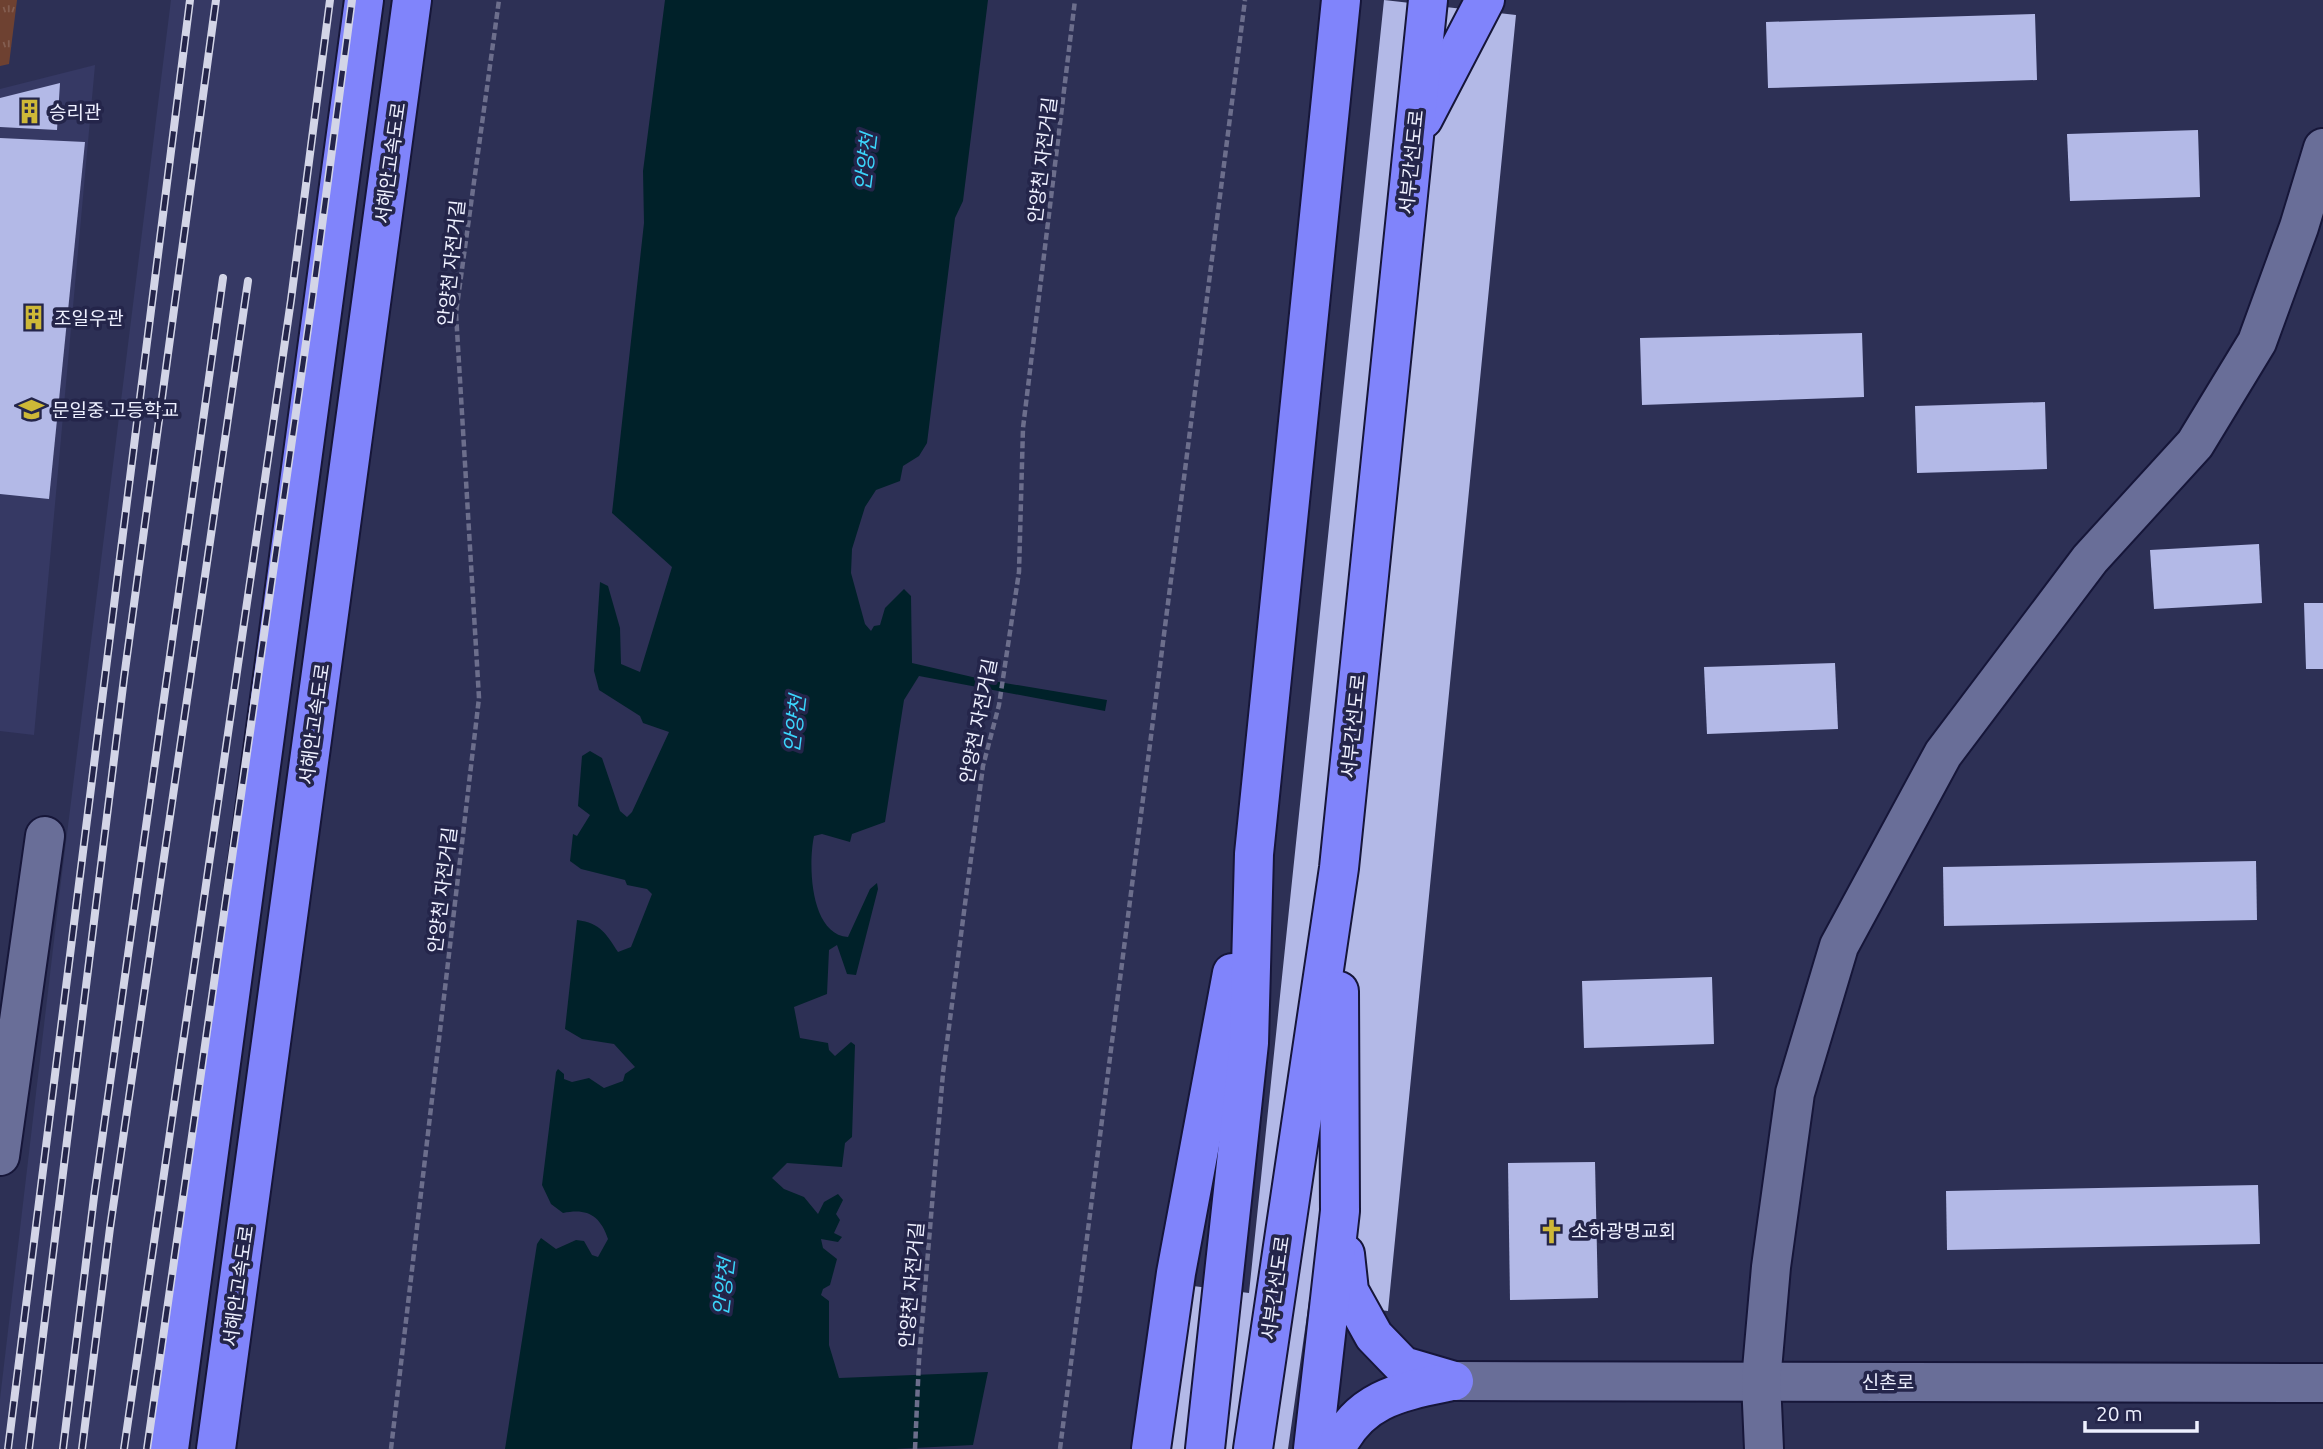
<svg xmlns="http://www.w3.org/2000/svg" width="2323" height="1449" font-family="Ubuntu,'Noto Sans KR',sans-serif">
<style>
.built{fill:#363964}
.park{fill:url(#park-tufts)}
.water{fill:#002129}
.building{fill:#b3b9e7}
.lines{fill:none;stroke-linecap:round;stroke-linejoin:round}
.minor-casing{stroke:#161639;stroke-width:42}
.highway-casing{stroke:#161639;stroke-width:42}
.path{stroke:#6c6e8c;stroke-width:4.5;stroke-dasharray:7 3.5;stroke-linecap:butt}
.minor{stroke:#696e98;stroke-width:38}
.highway{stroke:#8084fb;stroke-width:38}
.rail-casing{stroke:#d3d5e7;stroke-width:8}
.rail{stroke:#24254a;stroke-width:5;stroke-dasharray:16;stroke-linecap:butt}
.labels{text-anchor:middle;stroke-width:7;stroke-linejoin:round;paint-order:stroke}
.poi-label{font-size:19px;fill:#eef0ff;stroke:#24254a;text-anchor:start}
.street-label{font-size:19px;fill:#eef0ff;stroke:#24254a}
.water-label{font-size:21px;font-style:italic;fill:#3bd5fb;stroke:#24254a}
</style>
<defs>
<pattern id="park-tufts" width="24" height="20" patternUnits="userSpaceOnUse" patternTransform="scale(1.75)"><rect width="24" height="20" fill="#6e4131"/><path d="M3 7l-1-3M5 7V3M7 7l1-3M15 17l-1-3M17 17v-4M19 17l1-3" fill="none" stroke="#835d50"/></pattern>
</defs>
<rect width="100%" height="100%" fill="#2d3055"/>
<g class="built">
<path d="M171,0H374L182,1449H0V1399L59,898Z"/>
<path d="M95,65L34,735L0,731V89Z"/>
</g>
<path class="park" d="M0,0H17L9,64L0,66Z"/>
<path class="water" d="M665,0H988L963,201L955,218L927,443L919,456L903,466L900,481L876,490L865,507L852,549L851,573L865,624L871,631L874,626L880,625L885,608L904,589L911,596L912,663L981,679L1107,700L1105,711L919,676L904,700L885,822L852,834L850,842L822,834L814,836C808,865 810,934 848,937L870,889L877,883L878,889L856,975L847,974L837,945L829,950L827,994L794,1007L800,1038L828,1043L829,1050L835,1056L851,1042L855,1045L852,1137L845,1143L842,1167L787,1163L772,1178L784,1189L804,1197L818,1214L824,1202L838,1194L843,1200L836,1214L840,1220L834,1233L842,1237L838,1242L821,1239L823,1248L837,1259L830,1285L823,1289L821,1295L829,1301V1345L839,1378L988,1372L973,1445L895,1449H505L537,1244L541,1238L556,1249L576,1240L584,1241L592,1255L598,1257L608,1239C600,1215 587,1208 563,1213L551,1204L542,1185L556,1072L558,1069L564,1074V1079L572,1082L589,1078L604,1088L623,1081L625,1074L635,1067L614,1044L582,1039L565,1029L577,920C601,923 606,934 618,952L631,947L652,894L647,889L627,885L625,880L581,869L570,861L573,834L577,836L590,815L578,806L582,756L590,751L602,758L620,811L627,817L632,812L669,732L643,723L640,716L599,690L594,671L600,582L608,586L620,628L621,664L640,672L672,567L612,513L644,223L643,171Z"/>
<g class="building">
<path d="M1384,0L1516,15L1388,1311L1309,1301L1288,1449H1171L1193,1286L1249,1293Z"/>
<path d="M2035,14L2037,80L1768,88L1766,22Z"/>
<path d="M60,83L57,130L0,127V98Z"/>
<path d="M2198,130L2200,197L2070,201L2067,134Z"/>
<path d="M0,138L85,142L49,499L0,494Z"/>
<path d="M1862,333L1864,397L1642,405L1640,338Z"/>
<path d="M2045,402L2047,469L1917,473L1915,406Z"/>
<path d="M2259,544L2262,603L2154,609L2150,550Z"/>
<path d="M2304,603H2323V669H2306Z"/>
<path d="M1835,663L1838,729L1707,734L1704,667Z"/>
<path d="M2256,861L2257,920L1944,926L1943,867Z"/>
<path d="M1712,977L1714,1044L1584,1048L1582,981Z"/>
<path d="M1595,1162L1598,1298L1510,1300L1508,1163Z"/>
<path d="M2258,1185L2260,1244L1947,1250L1946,1191Z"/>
</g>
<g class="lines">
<defs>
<g id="minor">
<path d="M0,1156L45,836"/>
<path d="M1454,1381L2323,1383"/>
<path d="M1764,1449L1761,1381L1771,1267L1795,1093L1839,946L1943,754L2090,559L2195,444L2257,342L2299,227L2323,148"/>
</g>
<g id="highway">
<path d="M1423,119L1485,0"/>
<path d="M1345,1254L1349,1291L1374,1336L1403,1366L1454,1381"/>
<path d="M169,1449L364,0"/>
<path d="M216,1449L412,0"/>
<path d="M1151,1449L1176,1273L1232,973"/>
<path d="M1205,1449L1249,1043L1254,854L1341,0"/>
<path d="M1253,1449L1339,868L1428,0"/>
<path d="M1313,1449L1340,1211L1339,991"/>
<path d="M1336,1449C1359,1399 1399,1392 1448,1382"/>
</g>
</defs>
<use href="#minor" class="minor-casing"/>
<use href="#highway" class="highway-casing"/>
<g class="path">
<path d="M391,1449L479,698L456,313L499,0"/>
<path d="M915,1449L919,1360L943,1073L983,766L999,705L1019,572L1023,428L1075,0"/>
<path d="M1060,1449L1245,0"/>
</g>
<use href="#minor" class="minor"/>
<use href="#highway" class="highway"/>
<defs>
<g id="rail">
<path d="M8,1449L190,0"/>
<path d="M29,1449L124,678L216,0"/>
<path d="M63,1449L94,1197L223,278"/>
<path d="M82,1449L110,1228L248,281"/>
<path d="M124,1449L291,300L330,0"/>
<path d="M147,1449L312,301L352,0"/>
</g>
</defs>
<use href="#rail" class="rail-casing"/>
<use href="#rail" class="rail"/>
</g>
<defs>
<symbol id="building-bare" viewBox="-9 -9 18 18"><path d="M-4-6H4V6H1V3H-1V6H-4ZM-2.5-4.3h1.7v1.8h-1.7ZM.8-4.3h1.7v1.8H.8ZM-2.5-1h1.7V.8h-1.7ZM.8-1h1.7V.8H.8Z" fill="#ceb837" stroke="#24254a" stroke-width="2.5" paint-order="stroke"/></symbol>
<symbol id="school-bare" viewBox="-9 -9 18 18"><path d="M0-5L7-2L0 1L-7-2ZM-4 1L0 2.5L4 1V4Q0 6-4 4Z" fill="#ceb837" stroke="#24254a" stroke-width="2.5" paint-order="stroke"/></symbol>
<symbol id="church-bare" viewBox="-9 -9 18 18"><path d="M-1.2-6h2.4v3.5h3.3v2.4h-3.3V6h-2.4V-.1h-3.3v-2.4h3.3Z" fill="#ceb837" stroke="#24254a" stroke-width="2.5" paint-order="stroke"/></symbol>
</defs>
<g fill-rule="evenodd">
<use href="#building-bare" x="12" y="94" width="35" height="35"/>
<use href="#building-bare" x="16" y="300" width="35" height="35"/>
<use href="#school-bare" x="14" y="392" width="35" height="35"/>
<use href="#church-bare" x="1534" y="1214" width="35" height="35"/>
</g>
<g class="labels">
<g class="poi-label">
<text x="49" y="119">승리관</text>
<text x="54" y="325">조일우관</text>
<text x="52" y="417">문일중·고등학교</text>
<text x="1571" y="1238">소하광명교회</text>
</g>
<g class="street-label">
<text transform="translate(1042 160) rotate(-83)" y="7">안양천 자전거길</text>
<text transform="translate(1411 162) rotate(-84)" y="7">서부간선도로</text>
<text transform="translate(390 163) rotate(-82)" y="7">서해안고속도로</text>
<text transform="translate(451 263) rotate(-84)" y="7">안양천 자전거길</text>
<text transform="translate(978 721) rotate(-79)" y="7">안양천 자전거길</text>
<text transform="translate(314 724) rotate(-82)" y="7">서해안고속도로</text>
<text transform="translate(1353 726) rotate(-84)" y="7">서부간선도로</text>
<text transform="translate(442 890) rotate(-83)" y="7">안양천 자전거길</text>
<text transform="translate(911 1285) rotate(-85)" y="7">안양천 자전거길</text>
<text transform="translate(238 1286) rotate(-82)" y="7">서해안고속도로</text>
<text transform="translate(1275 1288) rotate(-82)" y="7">서부간선도로</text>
<text x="1888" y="1389">신촌로</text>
</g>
<g class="water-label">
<text transform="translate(866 162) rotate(-83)" y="7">안양천</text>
<text transform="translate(795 724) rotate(-83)" y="7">안양천</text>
<text transform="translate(724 1287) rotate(-83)" y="7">안양천</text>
</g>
</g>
<path d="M2085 1421v10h112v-10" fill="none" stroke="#eef0ff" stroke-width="3.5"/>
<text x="2096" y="1421" font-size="21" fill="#eef0ff" stroke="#24254a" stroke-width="5" paint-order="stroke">20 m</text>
</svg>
